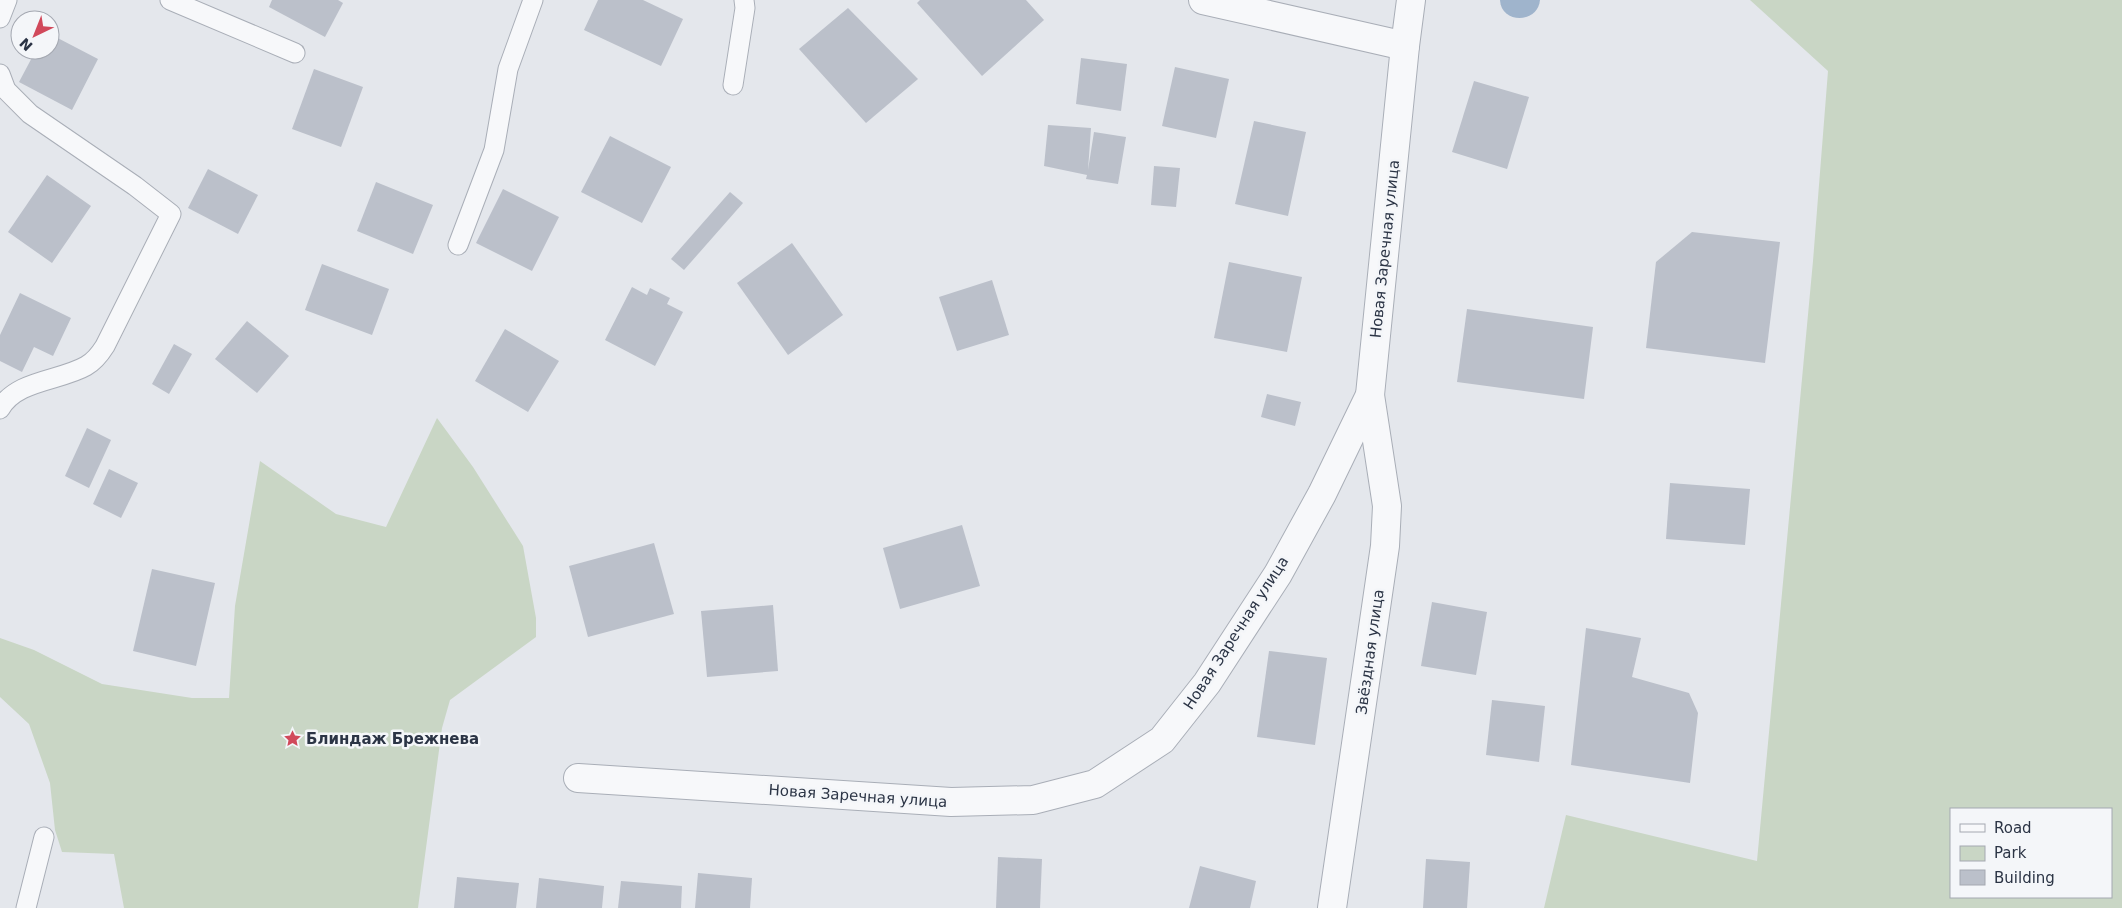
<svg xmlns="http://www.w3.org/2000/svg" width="2122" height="908" font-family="'DejaVu Sans',sans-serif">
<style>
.green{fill:#c9d6c5;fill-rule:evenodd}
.water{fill:#9fb4cc}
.building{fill:#bbc0ca}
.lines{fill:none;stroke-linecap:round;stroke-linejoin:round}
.lane-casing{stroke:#a9aeb7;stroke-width:21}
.street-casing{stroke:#a9aeb7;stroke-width:30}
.lane{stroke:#f7f8fa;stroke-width:19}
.street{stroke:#f7f8fa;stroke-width:28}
.labels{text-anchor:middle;stroke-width:5;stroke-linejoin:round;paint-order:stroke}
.street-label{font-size:15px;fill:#2b3445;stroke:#f4f6f9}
.poi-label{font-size:15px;font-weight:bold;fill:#2b3445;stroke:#f4f6f9;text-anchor:start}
</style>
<rect width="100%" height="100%" fill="#e4e7ec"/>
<g class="green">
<path d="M1750,0H2122V908H1544L1566,815L1757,861L1813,261L1828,71ZM1951,809H2111V897H1951Z"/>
<path d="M437,418L473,467L523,546L536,618V637L450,700L442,728L418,908H124L114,854L62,852L55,830L50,783L29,724L0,697V638L34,650L102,684L192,698H229L235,606L260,461L336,514L386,527Z"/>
</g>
<path class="water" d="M1500,0H1540C1538,24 1501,24 1500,0Z"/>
<g class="building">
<path d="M272,0H338L343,3L325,37L269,7Z"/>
<path d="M598,0H643L683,19L661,66L584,30Z"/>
<path d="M920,0H1026L1044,20L982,76L917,3Z"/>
<path d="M848,8L918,79L866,123L799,49Z"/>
<path d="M50,34L98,59L72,110L19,82L36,50H50Z"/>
<path d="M1081,58L1127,64L1121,111L1076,104Z"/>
<path d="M1175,67L1229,79L1216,138L1162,126Z"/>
<path d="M314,69L363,87L341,147L292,129Z"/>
<path d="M1474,81L1529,97L1507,169L1452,152Z"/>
<path d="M1254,121L1306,132L1288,216L1235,204Z"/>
<path d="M1048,125L1091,128L1088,170L1094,132L1126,137L1118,184L1086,179L1087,175L1044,166Z"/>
<path d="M610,136L671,167L642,223L581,192Z"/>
<path d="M1154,166L1180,168L1176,207L1151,205Z"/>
<path d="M208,169L258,195L238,234L188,208Z"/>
<path d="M47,175L91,206L52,263L8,232Z"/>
<path d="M376,182L433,205L413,254L357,231Z"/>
<path d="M503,189L559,217L532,271L476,243Z"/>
<path d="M730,192L743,203L684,270L671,259Z"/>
<path d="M1692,232L1780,242L1765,363L1646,348L1656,262Z"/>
<path d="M792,243L843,315L788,355L737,283Z"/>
<path d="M1229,262L1302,277L1287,352L1214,338Z"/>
<path d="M322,264L389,289L372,335L305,310Z"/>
<path d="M992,280L1009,335L957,351L939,297Z"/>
<path d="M632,287L647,295L650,288L670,298L667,304L683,312L655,366L605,340Z"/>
<path d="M20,293L71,318L53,356L34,347L22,372L0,361V335Z"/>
<path d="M1467,309L1593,327L1584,399L1457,382Z"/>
<path d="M247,321L289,356L257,393L215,359Z"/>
<path d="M505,329L559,361L528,412L475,381Z"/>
<path d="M174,344L192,354L169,394L152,384Z"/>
<path d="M1267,394L1301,402L1295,426L1261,417Z"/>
<path d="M87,428L111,440L89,488L65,476Z"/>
<path d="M109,469L138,483L121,518L93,504Z"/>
<path d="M1670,483L1750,489L1745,545L1666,539Z"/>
<path d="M962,525L980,586L900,609L883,548Z"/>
<path d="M654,543L674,614L588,637L569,566Z"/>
<path d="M152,569L215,583L196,666L133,651Z"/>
<path d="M1432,602L1487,612L1476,675L1421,666Z"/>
<path d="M773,605L778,671L707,677L701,611Z"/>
<path d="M1586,628L1641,638L1632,677L1689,693L1698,713L1690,783L1571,765Z"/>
<path d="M1269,651L1327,658L1315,745L1257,737Z"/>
<path d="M1492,700L1545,706L1539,762L1486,755Z"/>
<path d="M998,857L1042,859L1040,908H996Z"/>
<path d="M1426,859L1470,862L1467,908H1423Z"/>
<path d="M1200,866L1256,881L1250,908H1189Z"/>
<path d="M698,873L752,878L750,908H695Z"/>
<path d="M457,877L519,883L516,908H454Z"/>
<path d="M539,878L604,886L602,908H536Z"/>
<path d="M621,881L682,886L681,908H618Z"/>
</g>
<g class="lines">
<defs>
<g id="lane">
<path d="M170,0L295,53"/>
<path d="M0,18L7,0"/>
<path d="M0,74L6,90L30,114L135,186L171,214L105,346C100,354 95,361 86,366C60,381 16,380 0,409"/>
<path d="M733,85L745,8L744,0"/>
<path d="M458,245L494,150L508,69L533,0"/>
<path d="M26,908L44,837"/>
</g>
<g id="street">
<path d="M1203,0L1405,46"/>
<path d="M578,778L951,802L1033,800L1095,784L1162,740L1207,683L1278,574L1322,494L1370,395L1405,46L1411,0"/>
<path d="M1332,908L1385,546L1387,506L1370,395"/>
</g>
</defs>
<use href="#lane" class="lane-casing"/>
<use href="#street" class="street-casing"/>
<use href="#lane" class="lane"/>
<use href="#street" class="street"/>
</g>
<defs>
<symbol id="sight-bare" viewBox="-9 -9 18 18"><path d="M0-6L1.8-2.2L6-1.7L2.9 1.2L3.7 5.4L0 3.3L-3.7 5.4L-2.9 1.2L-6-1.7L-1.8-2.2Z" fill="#d1495b" stroke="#f4f6f9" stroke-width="2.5" paint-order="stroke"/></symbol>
</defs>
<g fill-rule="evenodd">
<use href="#sight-bare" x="280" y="726" width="25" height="25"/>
</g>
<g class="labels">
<g class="street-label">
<text transform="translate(1385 249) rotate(-84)" y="5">Новая Заречная улица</text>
<text transform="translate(1236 633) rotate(-57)" y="5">Новая Заречная улица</text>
<text transform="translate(1370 652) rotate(-82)" y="5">Звёздная улица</text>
<text transform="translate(858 796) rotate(4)" y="5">Новая Заречная улица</text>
</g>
<g class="poi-label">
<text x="306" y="744">Блиндаж Брежнева</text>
</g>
</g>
<rect x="1950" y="808" width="162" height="90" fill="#f4f6f9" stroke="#a4a8b1"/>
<rect x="1960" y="824" width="25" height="8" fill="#f7f8fa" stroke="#a4a8b1"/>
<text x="1994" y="833" font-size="15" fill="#2b3445">Road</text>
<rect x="1960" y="846" width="25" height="15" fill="#c9d6c5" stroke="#a4a8b1"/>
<text x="1994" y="858" font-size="15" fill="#2b3445">Park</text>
<rect x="1960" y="870" width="25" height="15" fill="#bbc0ca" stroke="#a4a8b1"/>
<text x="1994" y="883" font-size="15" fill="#2b3445">Building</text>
<g transform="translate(35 35) rotate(223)"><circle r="24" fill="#f4f6f9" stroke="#a4a8b1"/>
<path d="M0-4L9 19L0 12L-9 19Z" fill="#d1495b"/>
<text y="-8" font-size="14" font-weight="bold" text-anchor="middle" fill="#2b3445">N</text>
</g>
</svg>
